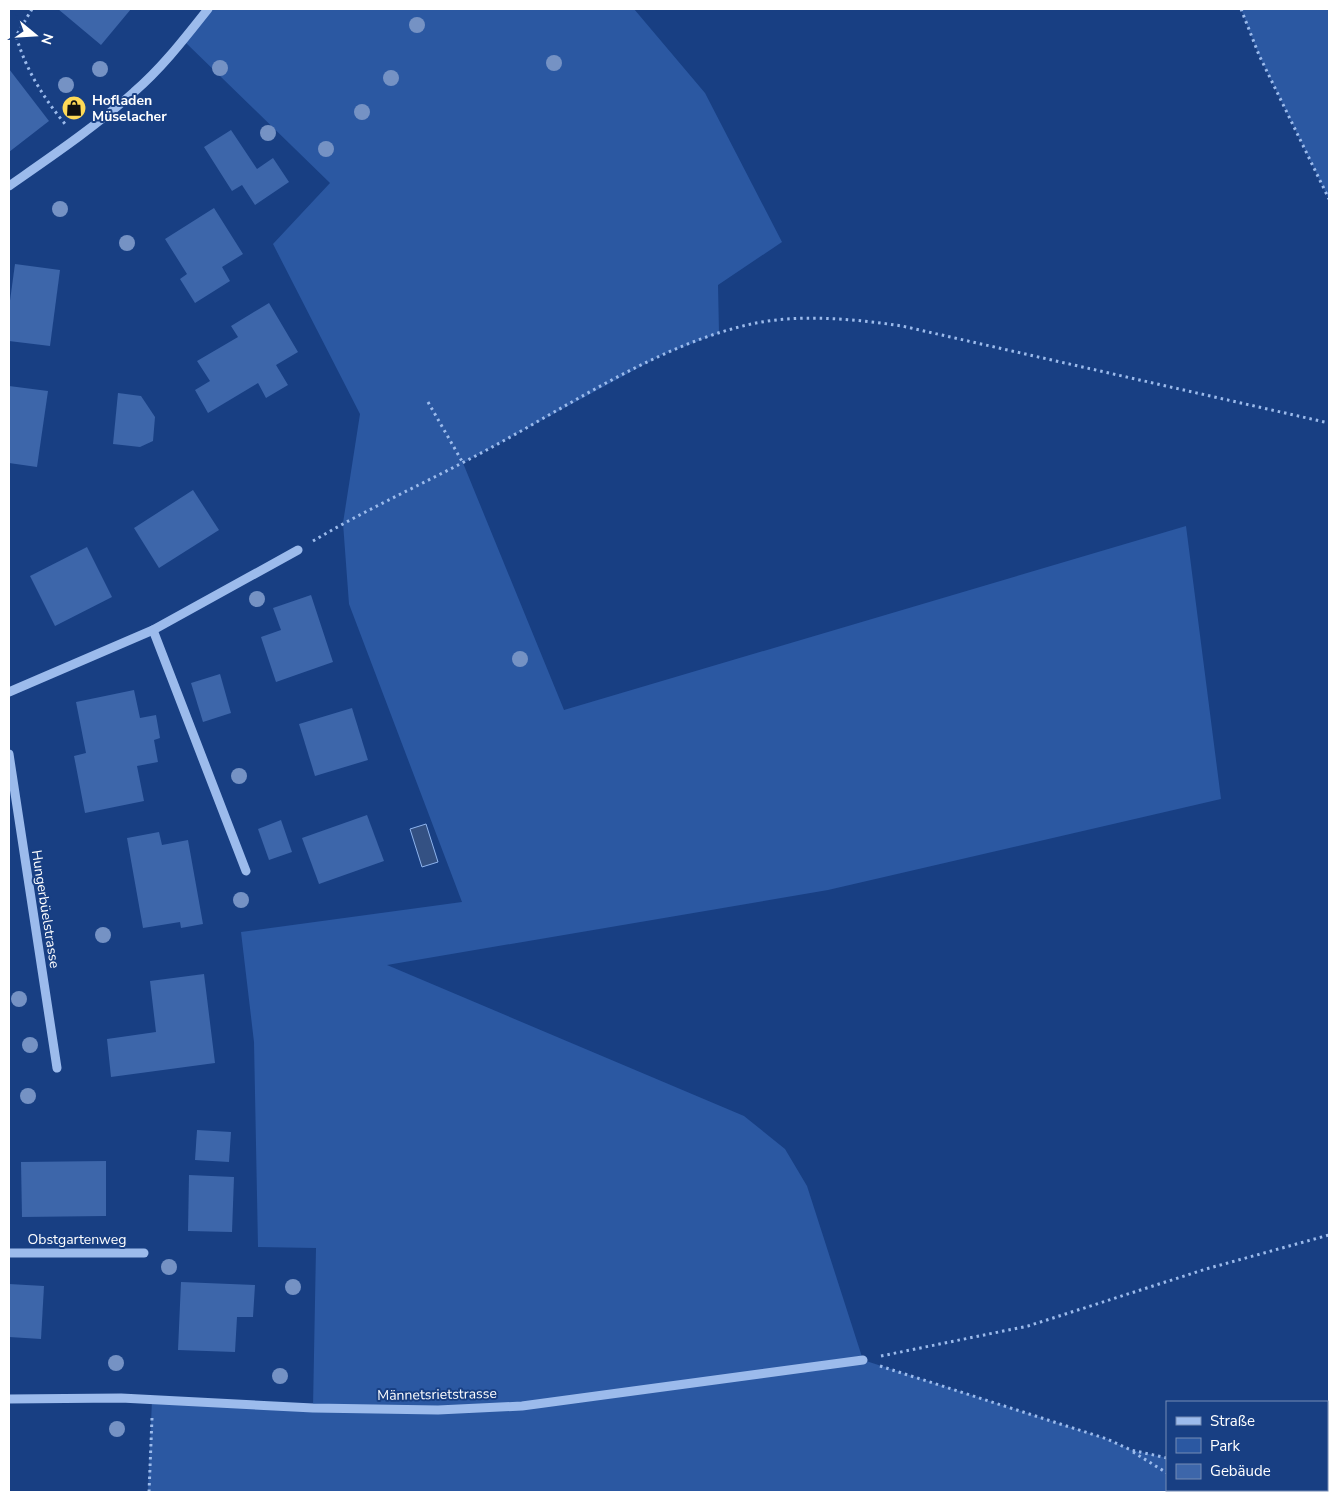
<svg xmlns="http://www.w3.org/2000/svg" width="1338" height="1501" font-family="'Nunito Sans',sans-serif">
<style>
.green{fill:#2b58a2}
.water{fill:#345183;stroke:#8eb4ee}
.building{fill:#3d66aa}
.lines{fill:none;stroke-linecap:round;stroke-linejoin:round}
.path{stroke:#9cbbec;stroke-width:3;stroke-dasharray:2.5 4;stroke-linecap:butt}
.minor{stroke:#9cbbec;stroke-width:9}
.tree{fill:#7592c4}
.labels{text-anchor:middle;stroke-width:4;stroke-linejoin:round;paint-order:stroke}
.poi-label{font-size:14px;font-weight:bold;fill:#fff;stroke:#183f83;text-anchor:start}
.street-label{font-size:14px;fill:#fff;stroke:#183f83}
</style>
<rect width="100%" height="100%" fill="#183f83"/>
<g class="green">
<path d="M208,9H634L705,93L782,242L718,285L719,333L662,355L463,463L564,710L1186,526L1221,799L828,890L387,965L744,1116L785,1149L807,1186L863,1360L1107,1439L1131,1450L1167,1458V1490H1327V1481H1329V1492H148L152,1400L313,1408L316,1248L258,1247L254,1042L241,932L462,902L349,604L343,523L360,414L273,244L330,183L184,41Z"/>
<path d="M1241,9H1329V199L1259,55Z"/>
</g>
<path class="water" d="M426,824L438,862L422,867L410,829Z"/>
<g class="building">
<path d="M58,9H131L101,45Z"/>
<path d="M9,69L49,121L9,152Z"/>
<path d="M231,130L257,169L273,158L289,182L255,205L242,185L232,191L204,147Z"/>
<path d="M214,208L243,254L222,267L230,281L195,303L180,279L187,274L165,239Z"/>
<path d="M15,264L60,270L50,346L9,341V308Z"/>
<path d="M269,303L298,352L276,365L288,385L266,398L258,383L208,413L195,390L210,381L197,361L238,337L231,326Z"/>
<path d="M9,386L48,391L37,467L9,463Z"/>
<path d="M118,393L141,396L155,417L153,441L140,447L113,444Z"/>
<path d="M193,490L219,530L159,568L134,528Z"/>
<path d="M87,547L112,597L55,626L30,576Z"/>
<path d="M311,595L333,662L276,682L261,637L281,630L273,608Z"/>
<path d="M220,674L231,713L203,722L191,683Z"/>
<path d="M134,690L140,718L156,715L160,738L154,740L158,762L137,766L144,801L85,813L74,756L86,753L76,702Z"/>
<path d="M352,708L368,760L315,776L299,724Z"/>
<path d="M367,815L384,861L319,884L302,838Z"/>
<path d="M281,820L292,852L269,860L258,829Z"/>
<path d="M159,832L162,845L188,840L203,924L181,928L180,922L143,928L127,838Z"/>
<path d="M204,974L215,1063L111,1077L107,1039L156,1032L150,981Z"/>
<path d="M197,1130L231,1132L229,1162L195,1160Z"/>
<path d="M106,1161V1216L22,1217L21,1162Z"/>
<path d="M189,1175L234,1177L232,1232L188,1231Z"/>
<path d="M181,1282L255,1285L253,1317H237L235,1352L178,1350Z"/>
<path d="M9,1284L44,1286L41,1339L9,1337Z"/>
</g>
<g class="lines">
<g class="path">
<path d="M32,9L16,36C26,70 43,97 65,124"/>
<path d="M1241,9L1259,55L1329,199"/>
<path d="M428,402L463,463"/>
<path d="M313,541C372,506 434,479 494,446C575,402 664,342 756,323C804,314 855,319 902,326L1329,423"/>
<path d="M881,1356L1028,1326L1206,1269L1329,1235"/>
<path d="M880,1366L1107,1439L1131,1450L1167,1458"/>
<path d="M1133,1452L1167,1473"/>
<path d="M1327,1481H1329"/>
<path d="M1193,1490L1197,1492"/>
<path d="M149,1492L152,1418"/>
</g>
<g class="minor">
<path d="M9,186C52,156 95,127 134,92C162,68 185,38 208,9"/>
<path d="M153,630L246,871"/>
<path d="M9,692L153,630L298,550"/>
<path d="M9,754L57,1068"/>
<path d="M9,1253H144"/>
<path d="M9,1399L121,1398L313,1408L438,1410L522,1406L863,1360"/>
</g>
</g>
<g class="tree">
<circle cx="417" cy="25" r="8"/>
<circle cx="554" cy="63" r="8"/>
<circle cx="220" cy="68" r="8"/>
<circle cx="100" cy="69" r="8"/>
<circle cx="391" cy="78" r="8"/>
<circle cx="66" cy="85" r="8"/>
<circle cx="362" cy="112" r="8"/>
<circle cx="268" cy="133" r="8"/>
<circle cx="326" cy="149" r="8"/>
<circle cx="60" cy="209" r="8"/>
<circle cx="127" cy="243" r="8"/>
<circle cx="257" cy="599" r="8"/>
<circle cx="520" cy="659" r="8"/>
<circle cx="239" cy="776" r="8"/>
<circle cx="241" cy="900" r="8"/>
<circle cx="103" cy="935" r="8"/>
<circle cx="19" cy="999" r="8"/>
<circle cx="30" cy="1045" r="8"/>
<circle cx="28" cy="1096" r="8"/>
<circle cx="169" cy="1267" r="8"/>
<circle cx="293" cy="1287" r="8"/>
<circle cx="116" cy="1363" r="8"/>
<circle cx="280" cy="1376" r="8"/>
<circle cx="117" cy="1429" r="8"/>
</g>
<defs>
<symbol id="shop-disc" viewBox="-11 -11 22 22"><circle r="9.5" fill="#ffda57" stroke="#183f83"/><path d="M-5-2.5h2.3a2.7 3.5 0 0 1 5.4 0H5L5.5 6h-11ZM-1.5-2.5h3a1.5 2.3 0 0 0-3 0Z" fill="#111"/></symbol>
</defs>
<g fill-rule="evenodd">
<use href="#shop-disc" x="60" y="94" width="28" height="28"/>
</g>
<g class="labels">
<g class="poi-label">
<text x="92" y="105">Hofladen<tspan x="92" dy="16">Müselacher</tspan></text>
</g>
<g class="street-label">
<text transform="translate(46 909) rotate(81)" y="5">Hungerbüelstrasse</text>
<text x="77" y="1244">Obstgartenweg</text>
<text transform="translate(437 1394) rotate(-1)" y="5">Männetsrietstrasse</text>
</g>
</g>
<rect width="1338" height="1501" fill="none" stroke="#ffffff" stroke-width="20"/>
<rect x="1166" y="1401" width="162" height="90" fill="#183f83" stroke="#748cb5"/>
<rect x="1176" y="1417" width="25" height="8" fill="#9cbbec" stroke="#748cb5"/>
<text x="1210" y="1426" font-size="15" fill="#ffffff">Straße</text>
<rect x="1176" y="1438" width="25" height="15" fill="#2b58a2" stroke="#748cb5"/>
<text x="1210" y="1451" font-size="15" fill="#ffffff">Park</text>
<rect x="1176" y="1464" width="25" height="15" fill="#3d66aa" stroke="#748cb5"/>
<text x="1210" y="1476" font-size="15" fill="#ffffff">Gebäude</text>
<g transform="translate(35 35) rotate(108)" stroke="#183f83" stroke-width="4" paint-order="stroke">
<path d="M0-4L9 19L0 12L-9 19Z" fill="#ffffff"/>
<text y="-8" font-size="14" font-weight="bold" text-anchor="middle" fill="#ffffff">N</text>
</g>
</svg>
